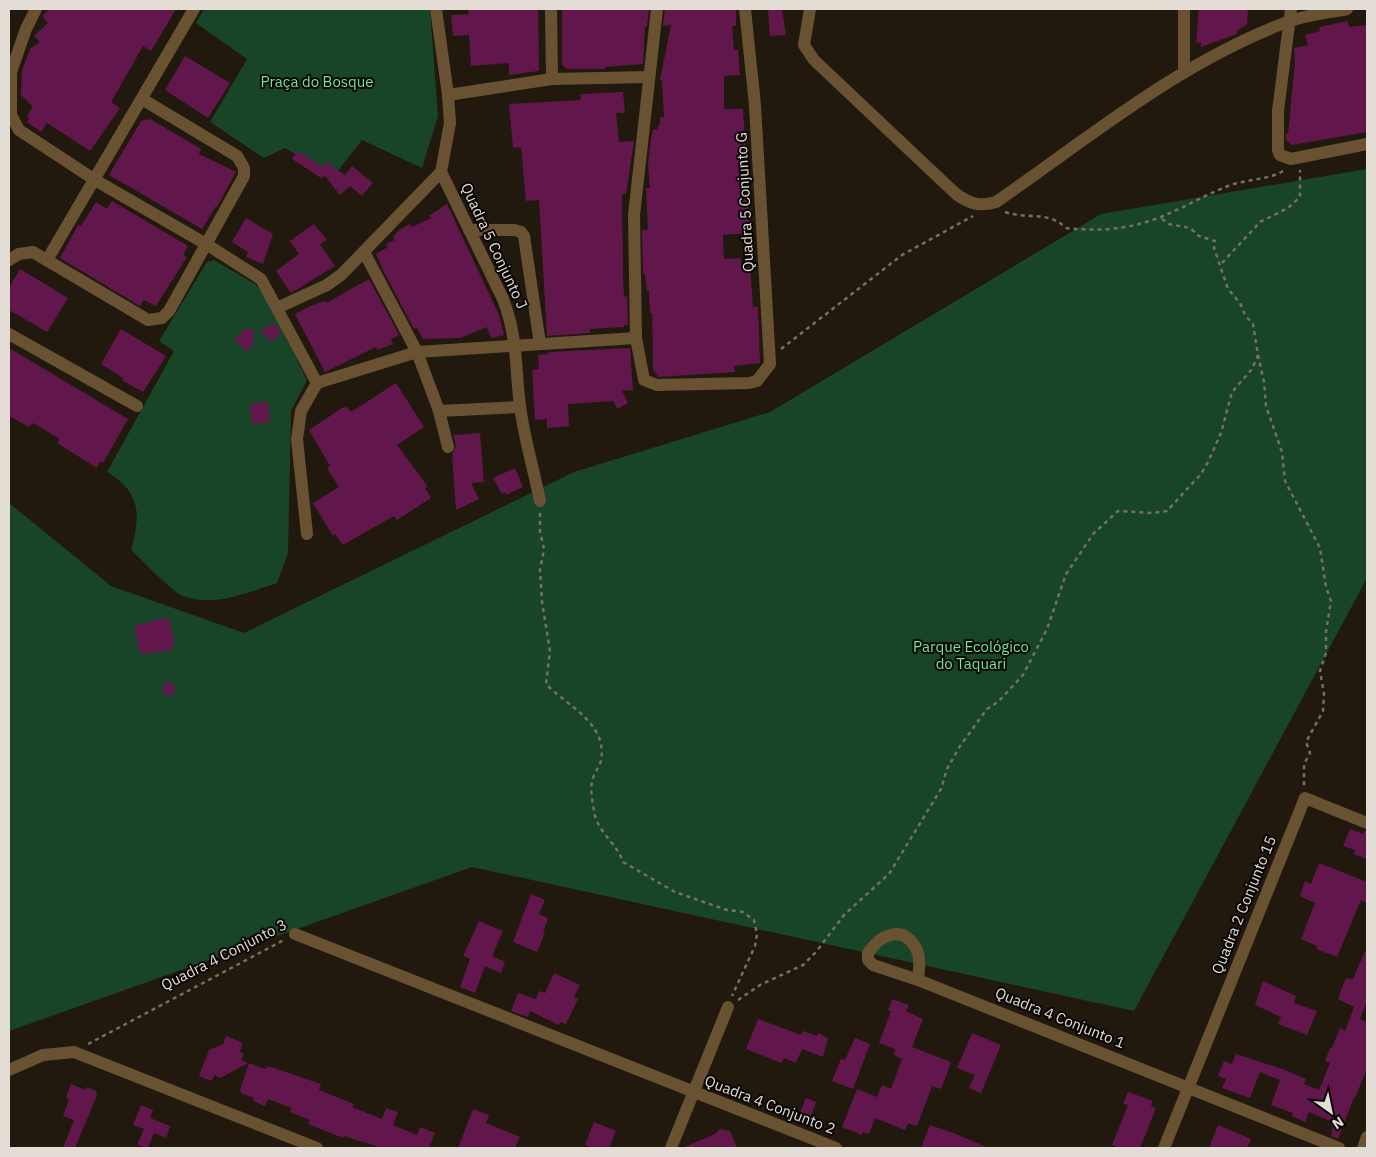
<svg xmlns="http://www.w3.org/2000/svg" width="1376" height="1157" font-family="'IBM Plex Sans',sans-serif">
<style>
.green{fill:#184428}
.building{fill:#61174c}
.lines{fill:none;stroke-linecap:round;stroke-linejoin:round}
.path{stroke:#776f65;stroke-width:2.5;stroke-dasharray:4 4;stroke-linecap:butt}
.minor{stroke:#685232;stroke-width:12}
.labels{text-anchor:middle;stroke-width:4;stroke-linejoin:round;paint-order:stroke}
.park-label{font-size:15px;fill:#72e79b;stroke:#080503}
.street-label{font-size:15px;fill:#e4ddd6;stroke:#080503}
</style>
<rect width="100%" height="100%" fill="#22190e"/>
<g class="green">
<path d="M204,9H430L438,116L422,168L362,140L333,177L285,148L264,158L210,122L247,59L196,23Z"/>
<path d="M1367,169V578L1134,1011L472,867L9,1031V503L111,586L244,633L574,472L770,412L1101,214Z"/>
<path d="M214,260L255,284L264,293L307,380L291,411L288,553L277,583C248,592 214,608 183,596C172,592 142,560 131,550C141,515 141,492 107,472L174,351L159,341L207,262Z"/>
</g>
<g class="building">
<path d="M49,9H176L151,51L143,46L111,102L120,108L90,151L47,123L41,132L27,122L29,118L27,116L33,107L21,95L22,70L30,49L40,42L34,36L48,23L42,16Z"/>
<path d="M538,9L539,71L509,75V63L471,66L469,35L453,36L451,15L469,14L468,10Z"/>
<path d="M562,9H649L647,26L645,27L643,64L605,67V69H567L562,64Z"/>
<path d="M665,9H736V26H732L734,50H738L740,75L724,76V109H743L746,158L751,172V175H746L750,225L748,224L749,233L723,235L724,259L741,258V267H750L753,307H758L760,363L734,366L735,372L658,377L653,369L652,313H650L649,290L647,291L645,274H643L642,230H648L646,188H650L648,164L651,139L653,130L658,129V125H660V117H664L662,80H660L671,25L663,26Z"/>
<path d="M768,9H782L786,35L770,36Z"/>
<path d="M1199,9H1248L1247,24L1237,31V34L1201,47V43L1196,42Z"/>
<path d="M1348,21L1349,27L1367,25V132L1292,145L1286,140V134H1288L1295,62L1294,48L1308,45L1305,35L1320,31L1319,27Z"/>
<path d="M185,56L230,83L208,118L165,90Z"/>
<path d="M623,92L625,113H616L619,142L634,141L626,194H622L623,275L624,297L627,296L628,325H624V327L590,329V333L547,336L539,200L526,201L521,147L513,148L509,104L581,100L580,94Z"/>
<path d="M150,119L201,149L199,154L236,172L217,207L216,206L202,229L109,175L141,121Z"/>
<path d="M297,151L323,167L326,162L345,175L352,166L373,183L362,196L350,186L340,195L325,176L321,178L292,159Z"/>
<path d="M112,201L188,246L183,255L187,257L156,306L144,300L140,306L60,258L78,225L81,226L96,202L107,209Z"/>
<path d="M447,204L499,315L504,335L491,338L487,327L460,338L423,339L417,328L414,329L383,270L376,254L388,247L386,244L395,240L393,237L399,230L410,224L412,227L431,218L429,216Z"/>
<path d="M246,218L273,234L263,264L246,257L248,252L232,242Z"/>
<path d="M314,224L327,240L320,244L335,266L291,293L276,271L299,254L290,241Z"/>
<path d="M20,269L68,298L47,332L9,310V288Z"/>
<path d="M369,279L399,335L391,339L393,344L377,350L376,347L325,372L295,314L313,305L325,301L326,303Z"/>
<path d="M275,323L281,333L272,342L260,331Z"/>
<path d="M121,329L166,356L143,392L122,380L123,378L101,364Z"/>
<path d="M244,329H254L253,346L247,351L234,340Z"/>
<path d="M9,348L128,419L103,463L100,461L97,468L57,443L60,439L33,423L29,427L9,416Z"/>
<path d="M630,348L633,390L622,391L628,403L617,409L614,401L568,404L569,426L547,428V419L535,420L532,370L539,369L538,355L549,354L548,352Z"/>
<path d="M396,383L424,427L397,445L428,487L425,488L431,498L397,520L394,516L343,545L335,534L333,536L313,503L339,487L327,468L330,466L309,430L342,408L347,407L351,412Z"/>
<path d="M268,402L270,422L252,424L250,404Z"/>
<path d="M480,433L484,482L471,483L479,499L456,510L452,454L456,446L453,435Z"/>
<path d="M515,468L523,487L506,495L505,492L502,494L493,478Z"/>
<path d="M168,617L175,643L172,644L174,649L157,653V651L146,654L140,653L134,626Z"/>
<path d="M165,682L175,685L173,697L162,692Z"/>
<path d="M1350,829L1363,834L1365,831H1367V859L1354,854L1355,850L1343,846Z"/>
<path d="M1319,863L1367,882V903L1361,900L1337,957L1316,949L1317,946L1301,939L1315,903L1300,896L1305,881L1311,884Z"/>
<path d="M531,894L545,900L539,914L548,918L543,932L545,933L537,952L513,942Z"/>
<path d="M479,921L503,931L492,956L505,962L501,973L485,966L475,993L460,987L470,959L463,956Z"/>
<path d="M1367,947V1001L1360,1019L1367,1022V1068L1355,1098L1354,1097L1338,1139L1331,1136L1333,1125L1331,1124L1332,1122L1309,1112L1305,1122L1292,1116L1293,1113L1271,1105L1280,1080L1260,1072L1250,1098L1222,1088L1226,1079L1218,1076L1224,1061L1232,1064L1236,1054L1285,1070L1306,1079L1304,1084L1319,1090L1330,1063L1325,1061L1330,1048H1332L1340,1028L1345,1031L1354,1007L1338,999L1346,978L1353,979Z"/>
<path d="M554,973L580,985L574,997L578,999L566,1024L560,1022L559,1025L530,1011L528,1017L511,1011L518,993L536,999L539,991L545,993Z"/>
<path d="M1263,981L1296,996L1294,1003L1317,1011L1307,1035L1278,1024L1281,1017L1255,1005Z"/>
<path d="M892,999L909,1005L906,1011L923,1019L912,1047L951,1062L941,1089L932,1086L917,1126L908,1123L905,1130L875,1118L869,1134L863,1132L862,1135L842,1127L857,1089L877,1097L882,1085L891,1089L902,1059L894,1055L895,1049L879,1043L891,1011H888Z"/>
<path d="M758,1019L801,1035L803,1031L817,1036L818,1033L828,1038L823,1057L802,1049L796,1063L784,1058L781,1063L746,1049Z"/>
<path d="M972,1033L1001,1045L981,1093L969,1088L975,1075L957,1068Z"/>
<path d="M226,1036L241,1042L242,1044L240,1052L244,1054L241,1060L248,1063L220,1078L215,1075L211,1081L199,1076L209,1050L223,1044Z"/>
<path d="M855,1038L870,1044L853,1089L832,1081L841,1059L845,1060Z"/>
<path d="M249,1063L265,1069L268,1066L321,1084L319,1090L354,1104L352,1107L382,1119L386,1108L398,1112L393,1125L417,1135L420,1127L435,1133L429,1148H382L344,1136L343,1138L308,1124L310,1120L290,1112L292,1108L268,1099L265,1106L253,1101L254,1098L241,1093L240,1090Z"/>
<path d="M71,1084L85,1090L86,1087L96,1091L97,1095L75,1148H63L74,1120L63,1116L69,1099L66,1098Z"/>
<path d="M1128,1092L1153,1101L1151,1106L1156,1108L1140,1148H1119L1112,1145L1128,1105L1123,1104Z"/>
<path d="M806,1098L816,1102L808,1124L797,1120Z"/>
<path d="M141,1105L153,1110L150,1118L170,1126L166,1138L154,1133L148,1148L137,1145L144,1129L133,1125Z"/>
<path d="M473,1109L489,1115L486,1123L520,1137L515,1148H458Z"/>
<path d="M594,1122L616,1131L609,1148H594L585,1145Z"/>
<path d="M930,1125L953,1133L989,1148H921Z"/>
<path d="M1218,1125L1251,1139L1247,1148H1209Z"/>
<path d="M720,1129L730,1131L737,1148H682L715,1134Z"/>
</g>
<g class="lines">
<g class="path">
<path d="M1005,212C1029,220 1047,210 1066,228C1091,231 1118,230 1143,223C1172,215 1200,197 1228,186C1247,179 1268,180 1283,171"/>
<path d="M1222,263L1260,222L1288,208L1300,197V170"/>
<path d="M781,349L902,255L973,216"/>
<path d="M1258,355L1264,382L1266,406L1282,452L1285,481L1320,548L1326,587L1331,601L1326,632V653L1320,671L1324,694L1323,711L1306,742L1310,753L1304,764V787"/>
<path d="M540,513V531L544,549L540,570L542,602L550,651L546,684C567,706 608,723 601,761C599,767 595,772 593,778C589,789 593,801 594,812C598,833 617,843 623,862L675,892L727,910L743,912L754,920L757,934L755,946L732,996"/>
<path d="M738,1000L760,985L803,965L816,952L844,915L889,874L941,789L947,769L960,746L987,709L998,702L1023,675L1047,629L1066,574L1094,533L1118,511L1153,513L1167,511L1201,474L1208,462L1221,433L1232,392L1252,369L1258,355L1253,324L1245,315L1240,303L1228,289L1214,248L1215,241L1199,236L1190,228L1169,224L1159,217"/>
<path d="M88,1044L284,940"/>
</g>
<g class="minor">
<path d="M36,9L26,29L11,72V115L19,130L95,180L206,244L261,279L317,383"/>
<path d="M436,9L448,95L450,123L441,172"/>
<path d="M551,9L552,79"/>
<path d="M657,9L634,215L636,338L644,380L657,385L749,383L757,381L770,364L755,105L745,9"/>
<path d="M810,9L804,45L814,60L956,194C970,204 980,207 996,202C1090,137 1180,62 1287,22C1306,15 1327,13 1347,9"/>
<path d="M1291,9L1278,111V150L1280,155L1291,159L1367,144"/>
<path d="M1184,72V9"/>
<path d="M448,95L552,79L649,77"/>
<path d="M441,172L503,299C518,338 515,367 520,406C524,438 534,470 540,501"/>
<path d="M469,230H514L521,232L524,236L540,344"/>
<path d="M364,252L417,352L439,411L448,447"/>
<path d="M9,260L19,254L33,252L148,320L162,318L169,311L244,176V168L237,156L142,99"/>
<path d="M47,260L194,9"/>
<path d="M277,308L327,285L341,275L441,172"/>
<path d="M9,334L137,406"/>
<path d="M317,383L417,352L636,338"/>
<path d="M439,411L520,407"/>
<path d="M307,534L297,439L301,411L317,383"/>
<path d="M295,934L836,1148"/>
<path d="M918,980C919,969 921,958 916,948C902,924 880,935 868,953V960L873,965L918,980L1339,1148"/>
<path d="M9,1070L43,1055L74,1052L317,1148"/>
<path d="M671,1148L728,1007"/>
<path d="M1164,1148L1305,798L1367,823"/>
<path d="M1363,1148L1367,1137"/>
</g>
</g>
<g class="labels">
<g class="park-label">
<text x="317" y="87">Praça do Bosque</text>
<text x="971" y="652">Parque Ecológico<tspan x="971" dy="17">do Taquari</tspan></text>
</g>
<g class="street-label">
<text transform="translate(745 202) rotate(-93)" y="5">Quadra 5 Conjunto G</text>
<text transform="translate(494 246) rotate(65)" y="5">Quadra 5 Conjunto J</text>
<text transform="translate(1244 905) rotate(-68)" y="5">Quadra 2 Conjunto 15</text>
<text transform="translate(224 955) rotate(-27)" y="5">Quadra 4 Conjunto 3</text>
<text transform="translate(1060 1018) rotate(22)" y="5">Quadra 4 Conjunto 1</text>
<text transform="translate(770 1105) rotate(21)" y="5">Quadra 4 Conjunto 2</text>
</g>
</g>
<rect width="1376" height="1157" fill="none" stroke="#e4ddd6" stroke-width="20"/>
<g transform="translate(1331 1112) rotate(147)" stroke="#080503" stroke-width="4" paint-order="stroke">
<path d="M0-4L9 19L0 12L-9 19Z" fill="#e4ddd6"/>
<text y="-8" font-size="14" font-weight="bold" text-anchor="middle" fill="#e4ddd6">N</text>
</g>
</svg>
